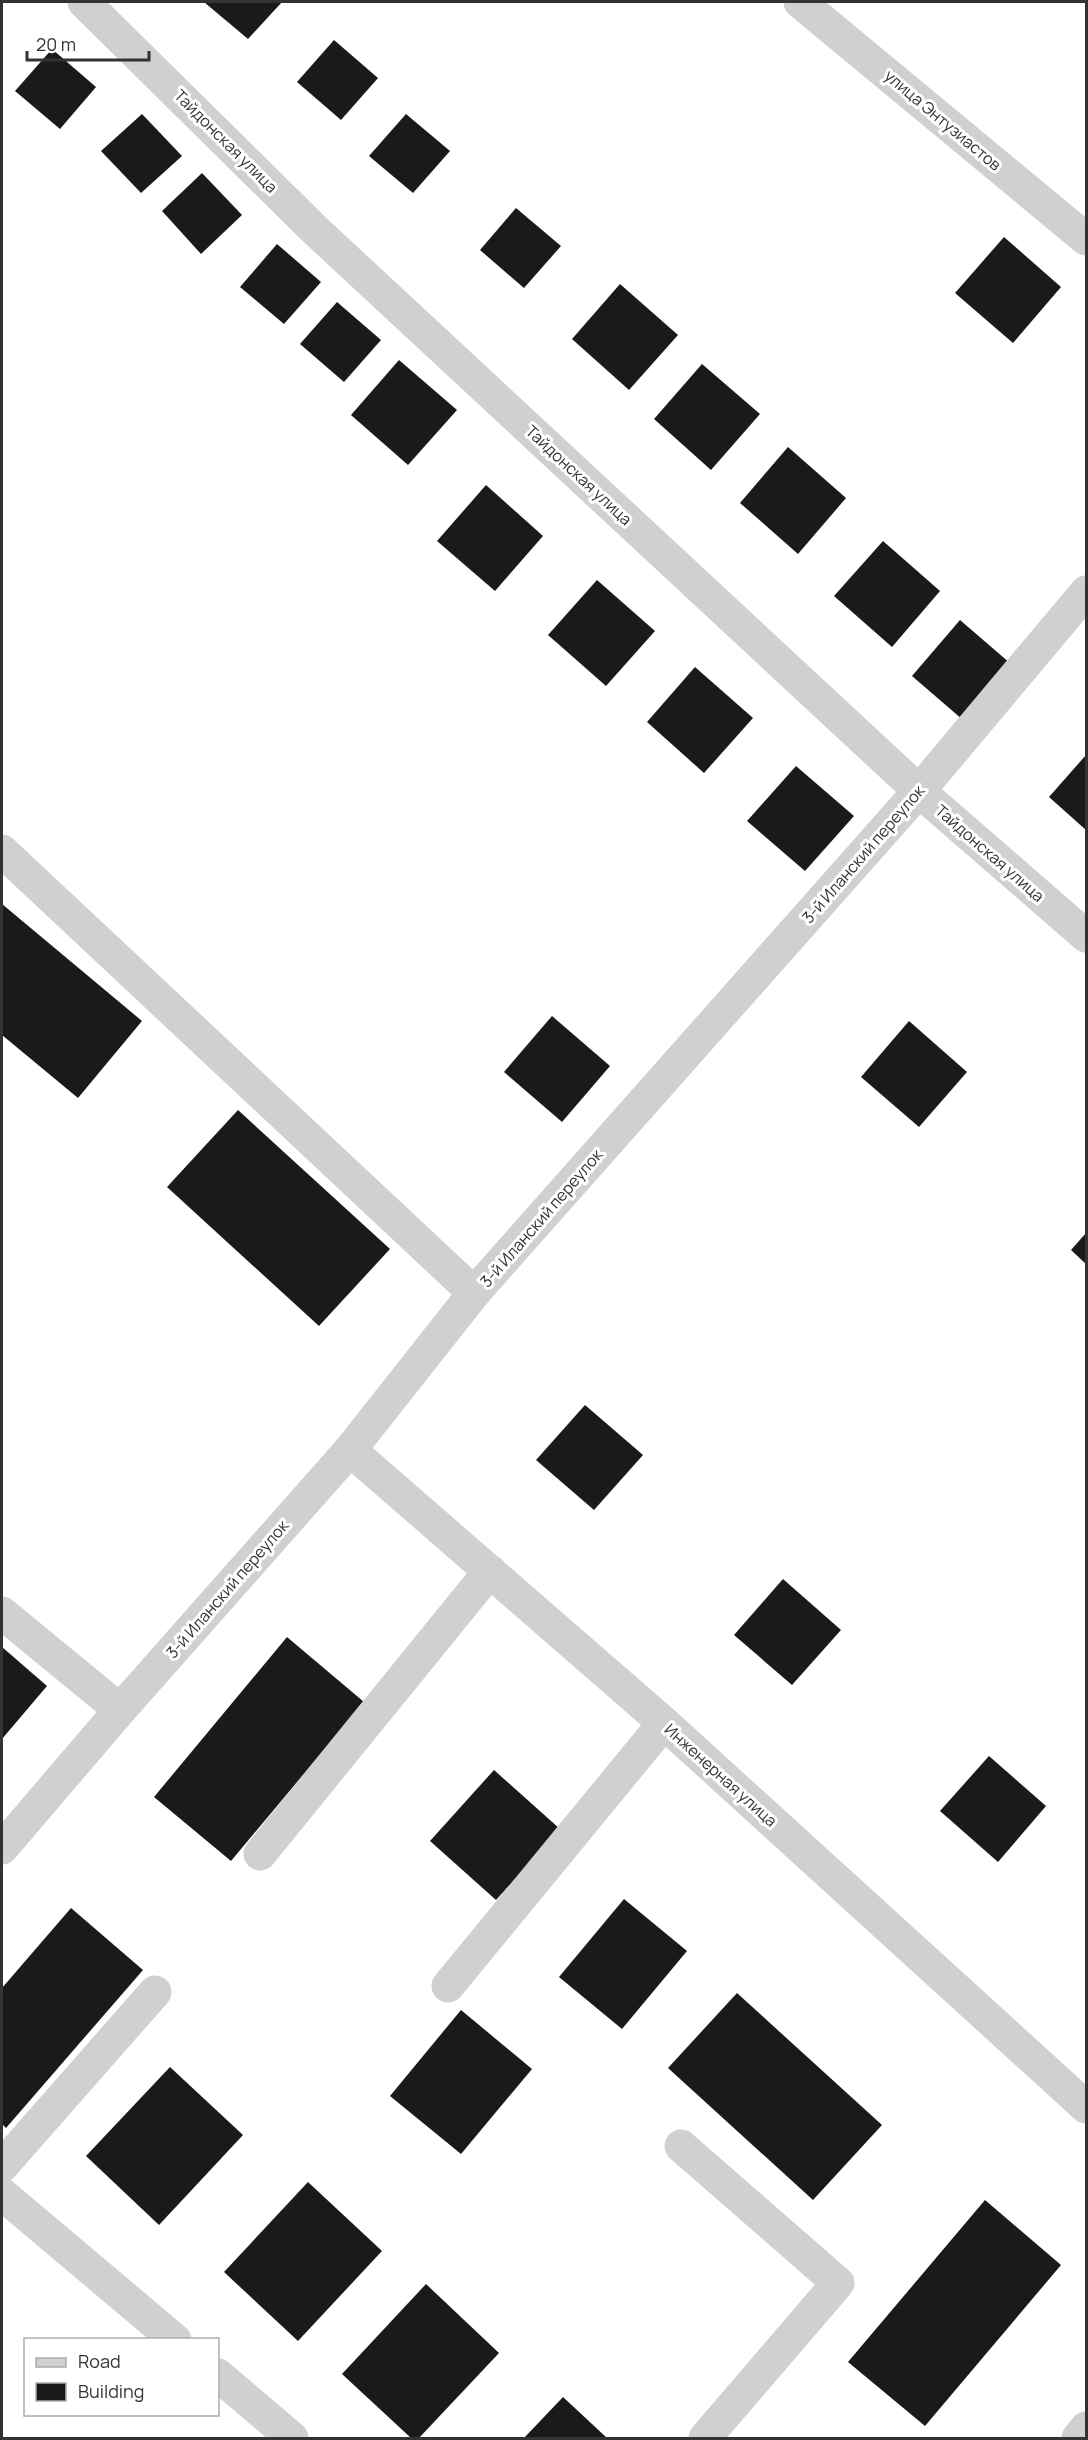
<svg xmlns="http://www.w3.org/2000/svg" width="1088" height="2440" font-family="Manrope,sans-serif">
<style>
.building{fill:#1a1a1a}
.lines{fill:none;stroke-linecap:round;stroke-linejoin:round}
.minor{stroke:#d0d0d0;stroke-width:33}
.labels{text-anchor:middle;stroke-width:6;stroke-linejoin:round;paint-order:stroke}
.street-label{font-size:16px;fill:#333;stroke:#fff}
</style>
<rect width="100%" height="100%" fill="#fff"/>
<g class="building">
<path d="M204,2H282L248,39Z"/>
<path d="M334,40L378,78L341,120L297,82Z"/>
<path d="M52,49L96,87L60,129L15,91Z"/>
<path d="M142,114L182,156L141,193L101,151Z"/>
<path d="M406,114L450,151L413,193L369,156Z"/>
<path d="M202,173L242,215L201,254L162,211Z"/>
<path d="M516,208L561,246L524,288L480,250Z"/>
<path d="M1004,237L1061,287L1013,343L955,293Z"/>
<path d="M277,244L321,282L284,324L240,287Z"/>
<path d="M620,284L678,335L629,390L572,339Z"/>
<path d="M337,302L381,340L344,382L300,344Z"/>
<path d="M399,360L457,410L408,465L351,415Z"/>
<path d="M702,364L760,414L711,470L654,419Z"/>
<path d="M788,447L846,498L798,554L740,503Z"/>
<path d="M486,485L543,536L495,591L437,541Z"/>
<path d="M883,541L940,591L892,647L834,596Z"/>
<path d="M597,580L655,631L606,686L548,635Z"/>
<path d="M960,620L1018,670L970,726L912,676Z"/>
<path d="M695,667L753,718L704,773L647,722Z"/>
<path d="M1086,755V830L1049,797Z"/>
<path d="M796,766L854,816L805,871L747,821Z"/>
<path d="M2,904L142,1021L78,1098L2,1035Z"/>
<path d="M552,1016L610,1066L562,1122L504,1072Z"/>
<path d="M909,1021L967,1072L919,1127L861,1077Z"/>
<path d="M238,1110L390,1249L319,1326L167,1187Z"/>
<path d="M1086,1233V1264L1071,1250Z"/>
<path d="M585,1405L643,1455L594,1510L536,1460Z"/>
<path d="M783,1579L841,1630L792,1685L734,1635Z"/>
<path d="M287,1637L364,1702L231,1861L154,1797Z"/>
<path d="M2,1647L47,1686L2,1739Z"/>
<path d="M989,1756L1046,1806L998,1862L940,1811Z"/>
<path d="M494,1770L560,1829L496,1900L430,1841Z"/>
<path d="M624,1899L687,1951L622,2029L559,1977Z"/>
<path d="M71,1908L143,1970L6,2128L2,2124V1988Z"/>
<path d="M737,1993L882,2125L813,2200L668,2068Z"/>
<path d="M461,2010L532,2069L461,2154L390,2096Z"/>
<path d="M170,2067L243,2135L159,2225L86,2156Z"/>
<path d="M308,2182L382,2251L298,2341L224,2272Z"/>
<path d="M985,2200L1061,2265L925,2426L848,2362Z"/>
<path d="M426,2284L499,2353L419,2438H411L342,2374Z"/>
<path d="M563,2397L607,2438H524Z"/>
</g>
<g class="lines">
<g class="minor">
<path d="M84,2L314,229L919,791L1086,936"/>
<path d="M800,2L1086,239"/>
<path d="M2,851L474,1293"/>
<path d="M350,1450L664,1723L1086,2107"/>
<path d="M2,1613L120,1710"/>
<path d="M2,1848L120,1710L350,1450L474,1293L919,791L1086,592"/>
<path d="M260,1854L490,1571"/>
<path d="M448,1986L664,1723"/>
<path d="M681,2146L838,2283L705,2438"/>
<path d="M2,2166L155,1992"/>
<path d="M2,2194L175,2340"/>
<path d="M218,2375L292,2438"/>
<path d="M1078,2438L1086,2428"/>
</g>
</g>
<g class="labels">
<g class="street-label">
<text transform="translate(943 120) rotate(40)" y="6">улица Энтузиастов</text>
<text transform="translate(226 141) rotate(45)" y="6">Тайдонская улица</text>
<text transform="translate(579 475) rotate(43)" y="6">Тайдонская улица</text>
<text transform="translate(990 853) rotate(41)" y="6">Тайдонская улица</text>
<text transform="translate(863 854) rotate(-49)" y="6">3-й Иланский переулок</text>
<text transform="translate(541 1218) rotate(-49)" y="6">3-й Иланский переулок</text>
<text transform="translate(227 1589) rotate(-49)" y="6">3-й Иланский переулок</text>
<text transform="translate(721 1775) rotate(42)" y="6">Инженерная улица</text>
</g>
</g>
<rect width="1088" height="2440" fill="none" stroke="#333333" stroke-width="6"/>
<rect x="24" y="2338" width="195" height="78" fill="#ffffff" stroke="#adadad" stroke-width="1.5"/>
<rect x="36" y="2358" width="30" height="9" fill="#d0d0d0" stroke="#adadad" stroke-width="1.5"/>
<text x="78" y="2368" font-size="18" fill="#333333">Road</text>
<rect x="36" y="2383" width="30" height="18" fill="#1a1a1a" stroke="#adadad" stroke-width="1.5"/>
<text x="78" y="2398" font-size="18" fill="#333333">Building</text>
<path d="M27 51v9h122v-9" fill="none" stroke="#333333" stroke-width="3"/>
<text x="36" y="51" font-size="18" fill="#333333" stroke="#ffffff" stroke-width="4.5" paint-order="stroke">20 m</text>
</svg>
